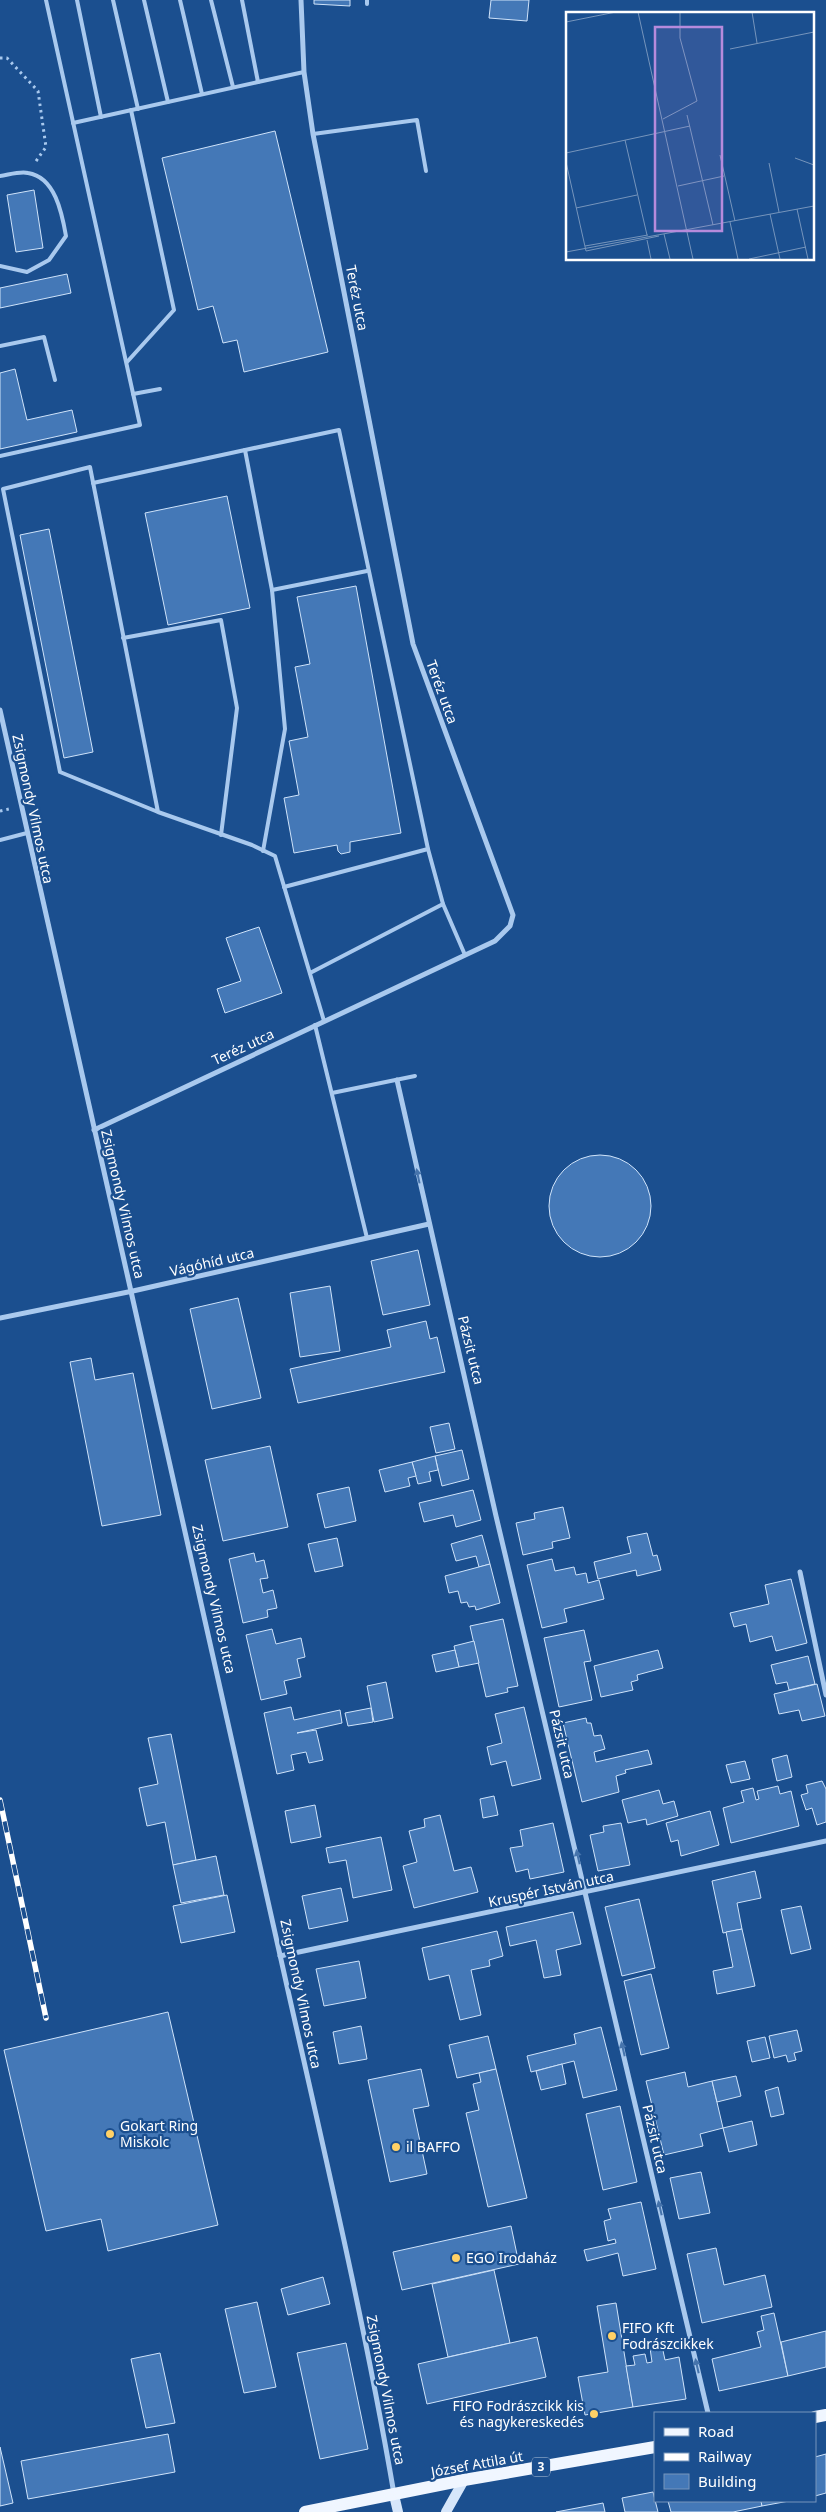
<svg xmlns="http://www.w3.org/2000/svg" width="826" height="2512" font-family="'Noto Sans',sans-serif">
<style>
.building{fill:#4478b7;stroke:#cfe3fa}
.lines{fill:none;stroke-linecap:round;stroke-linejoin:round}
.path{stroke:#a9c9ee;stroke-width:3;stroke-dasharray:2.5 4;stroke-linecap:butt}
.lane{stroke:#a9c9ee;stroke-width:4}
.street{stroke:#a9c9ee;stroke-width:5}
.secondary{stroke:#d6e6fa;stroke-width:10}
.primary{stroke:#f0f6ff;stroke-width:12}
.rail-casing{stroke:#fff;stroke-width:5.5}
.rail{stroke:#1b4f8f;stroke-width:4;stroke-dasharray:11;stroke-linecap:butt}
.oneway{fill:#4674ac}
.poi-dot{fill:#ffd166;stroke:#1b4f8f;stroke-width:2}
.labels{text-anchor:middle;stroke-width:4.5;stroke-linejoin:round;paint-order:stroke}
.shield{fill:#1b4f8f;stroke:#bbcadd;stroke-width:1}
.shield-label{font-size:12px;font-weight:bold;fill:#fff}
.street-label{font-size:14px;fill:#fff;stroke:#1b4f8f}
.poi-label{font-size:14px;fill:#fff;stroke:#1b4f8f;text-anchor:start}
.inset-road{fill:none;stroke:#7695bc;stroke-width:1}
.view{fill:#b68bdc;fill-opacity:0.15;stroke:#b68bdc;stroke-width:2.5}
.inset-edge{fill:none;stroke:#fff;stroke-width:2.5}
</style>
<rect width="100%" height="100%" fill="#1b4f8f"/>
<g class="building">
<path d="M314,0H350V6L314,4Z"/>
<path d="M491,0H529L527,21L489,18Z"/>
<path d="M275,131L328,352L244,372L237,340L223,343L213,306L198,310L162,158Z"/>
<path d="M34,190L43,248L16,252L7,195Z"/>
<path d="M67,274L71,293L0,308V288Z"/>
<path d="M15,369L27,420L72,410L77,432L0,449V373Z"/>
<path d="M227,496L250,608L168,625L145,513Z"/>
<path d="M49,529L93,752L64,758L20,535Z"/>
<path d="M356,586L401,833L350,842V852L341,854L338,851L337,845L294,853L284,798L299,795L289,741L308,737L295,667L310,664L297,597Z"/>
<path d="M259,927L282,993L225,1013L217,989L241,981L226,938Z"/>
<circle cx="600" cy="1206" r="51"/>
<path d="M418,1250L430,1305L383,1315L371,1261Z"/>
<path d="M330,1286L340,1351L300,1357L290,1293Z"/>
<path d="M238,1298L261,1398L212,1409L190,1309Z"/>
<path d="M426,1321L430,1339L437,1337L445,1372L298,1403L290,1369L391,1347L387,1330Z"/>
<path d="M91,1358L95,1380L133,1373L161,1515L102,1526L70,1362Z"/>
<path d="M449,1423L455,1449L436,1453L430,1427Z"/>
<path d="M270,1446L288,1527L223,1541L205,1460Z"/>
<path d="M462,1450L469,1479L442,1486L435,1456Z"/>
<path d="M435,1456L438,1470L429,1472L431,1481L418,1484L412,1462Z"/>
<path d="M412,1462L416,1476L408,1478L410,1486L385,1492L379,1470Z"/>
<path d="M349,1487L356,1521L325,1528L317,1494Z"/>
<path d="M473,1490L481,1520L456,1527L453,1515L424,1522L419,1503Z"/>
<path d="M563,1507L570,1538L552,1542L553,1548L523,1555L516,1523L535,1519L534,1513Z"/>
<path d="M647,1533L653,1556L657,1555L661,1570L637,1576L636,1570L598,1579L594,1562L631,1553L627,1537Z"/>
<path d="M482,1535L490,1564L479,1567L476,1556L456,1561L451,1544Z"/>
<path d="M337,1538L343,1566L315,1572L308,1544Z"/>
<path d="M254,1553L256,1562L264,1560L268,1578L260,1579L263,1593L273,1590L277,1608L267,1610L268,1617L243,1623L229,1559Z"/>
<path d="M552,1559L555,1571L574,1567L576,1575L586,1573L588,1583L599,1580L604,1599L564,1609L567,1622L542,1628L527,1565Z"/>
<path d="M490,1564L500,1603L476,1610L475,1606L469,1607L467,1602L461,1603L458,1591L449,1593L445,1576Z"/>
<path d="M791,1579L807,1643L776,1651L772,1636L750,1642L746,1624L734,1627L730,1613L769,1604L765,1585Z"/>
<path d="M503,1619L518,1686L507,1688L508,1692L486,1697L470,1626Z"/>
<path d="M272,1629L276,1644L301,1638L305,1657L297,1659L301,1677L284,1681L287,1694L261,1700L246,1635Z"/>
<path d="M584,1630L591,1661L584,1662L592,1700L559,1707L544,1638Z"/>
<path d="M474,1641L479,1663L459,1667L454,1646Z"/>
<path d="M455,1650L459,1667L436,1672L432,1655Z"/>
<path d="M658,1650L663,1668L637,1675L638,1680L631,1682L633,1690L601,1697L594,1666Z"/>
<path d="M808,1656L815,1684L789,1690L787,1682L776,1684L771,1665Z"/>
<path d="M386,1682L393,1718L374,1722L367,1686Z"/>
<path d="M817,1684L825,1716L802,1721L799,1710L779,1714L774,1694Z"/>
<path d="M291,1707L294,1720L340,1710L342,1723L297,1733L316,1730L323,1760L309,1763L306,1752L291,1755L294,1770L277,1774L264,1713Z"/>
<path d="M524,1707L541,1779L512,1786L506,1761L491,1765L487,1747L502,1743L495,1714Z"/>
<path d="M371,1708L373,1722L348,1726L345,1713Z"/>
<path d="M586,1718L587,1723H591L594,1736L601,1735L605,1749L594,1752L596,1762L648,1750L652,1764L625,1770L626,1773L616,1776L619,1792L582,1802L563,1723Z"/>
<path d="M171,1734L196,1860L173,1865L165,1822L147,1826L139,1788L158,1784L148,1738Z"/>
<path d="M787,1755L792,1777L777,1781L772,1759Z"/>
<path d="M745,1761L750,1779L731,1783L726,1765Z"/>
<path d="M822,1781L826,1789V1822L817,1825L812,1808L806,1810L801,1795L808,1793L806,1785Z"/>
<path d="M778,1786L780,1794L791,1791L799,1826L731,1843L723,1808L744,1802L741,1791L753,1788L756,1800L759,1799L757,1791Z"/>
<path d="M659,1790L663,1804L674,1801L678,1816L647,1825L646,1819L628,1823L622,1800Z"/>
<path d="M494,1796L498,1815L483,1818L480,1799Z"/>
<path d="M315,1805L321,1837L291,1843L285,1811Z"/>
<path d="M710,1811L719,1845L681,1856L678,1840L671,1842L666,1823Z"/>
<path d="M440,1815L454,1871L471,1867L478,1892L414,1908L403,1866L417,1862L409,1831L425,1827L424,1819Z"/>
<path d="M553,1823L564,1872L530,1879L528,1869L516,1872L510,1848L523,1846L520,1830Z"/>
<path d="M621,1823L630,1865L598,1871L590,1835L604,1832L603,1826Z"/>
<path d="M381,1837L392,1890L353,1898L346,1860L329,1863L326,1848Z"/>
<path d="M216,1856L224,1895L181,1903L173,1865Z"/>
<path d="M755,1871L761,1898L737,1903L742,1929L723,1933L712,1881Z"/>
<path d="M341,1888L348,1921L309,1929L302,1896Z"/>
<path d="M227,1895L235,1932L181,1943L173,1906Z"/>
<path d="M639,1899L655,1968L622,1976L605,1907Z"/>
<path d="M801,1906L811,1949L791,1954L781,1910Z"/>
<path d="M573,1912L581,1944L556,1950L561,1975L544,1978L536,1940L510,1946L506,1927Z"/>
<path d="M742,1929L755,1986L717,1994L713,1971L733,1967L726,1932Z"/>
<path d="M497,1931L503,1956L489,1960L490,1966L471,1970L481,2015L460,2020L449,1975L429,1980L422,1948Z"/>
<path d="M359,1961L366,1998L324,2006L316,1969Z"/>
<path d="M651,1974L669,2048L641,2055L624,1981Z"/>
<path d="M168,2012L218,2225L108,2251L101,2219L46,2231L4,2050Z"/>
<path d="M361,2026L367,2059L339,2064L333,2032Z"/>
<path d="M601,2027L617,2090L583,2098L574,2061L531,2072L527,2056L576,2044L574,2034Z"/>
<path d="M797,2030L802,2051L794,2053L796,2060L788,2062L786,2055L774,2058L769,2036Z"/>
<path d="M488,2036L496,2069L457,2078L449,2045Z"/>
<path d="M765,2037L770,2058L752,2062L747,2041Z"/>
<path d="M562,2064L566,2084L541,2090L536,2071Z"/>
<path d="M421,2069L429,2106L413,2109L427,2174L390,2182L368,2080Z"/>
<path d="M496,2069L527,2198L488,2207L466,2113L479,2110L473,2084L481,2082L479,2073Z"/>
<path d="M685,2072L688,2087L712,2081L723,2128L700,2134L703,2146L664,2155L646,2081Z"/>
<path d="M736,2076L741,2096L717,2102L712,2081Z"/>
<path d="M778,2087L784,2114L771,2117L765,2091Z"/>
<path d="M620,2106L637,2182L603,2190L586,2114Z"/>
<path d="M752,2121L757,2145L729,2152L723,2128Z"/>
<path d="M701,2172L710,2213L679,2219L670,2178Z"/>
<path d="M641,2202L656,2269L623,2276L618,2253L587,2261L584,2250L616,2243L615,2239L608,2241L604,2221L611,2219L608,2209Z"/>
<path d="M511,2226L519,2264L402,2290L393,2252Z"/>
<path d="M716,2248L724,2285L765,2275L772,2307L702,2323L687,2254Z"/>
<path d="M494,2270L510,2343L448,2357L432,2284Z"/>
<path d="M323,2277L330,2304L288,2315L281,2289Z"/>
<path d="M257,2302L276,2387L244,2393L225,2309Z"/>
<path d="M616,2303L633,2407L585,2415L578,2377L608,2372L597,2306Z"/>
<path d="M774,2313L788,2376L719,2391L712,2359L761,2347L757,2332L764,2330L761,2316Z"/>
<path d="M826,2331V2367L788,2376L781,2342Z"/>
<path d="M537,2337L546,2377L427,2404L418,2364Z"/>
<path d="M346,2343L368,2449L320,2459L297,2353Z"/>
<path d="M662,2346L665,2360L679,2357L686,2399L633,2407L626,2366L635,2365L633,2356L645,2354L647,2363L652,2362L650,2348Z"/>
<path d="M160,2353L175,2423L146,2428L131,2359Z"/>
<path d="M168,2434L175,2472L28,2499L21,2461Z"/>
<path d="M0,2447L13,2503L0,2506Z"/>
<path d="M826,2454V2493L815,2496V2457Z"/>
<path d="M653,2492L658,2512H625L622,2498Z"/>
<path d="M668,2501H761L762,2506L733,2512H671Z"/>
<path d="M761,2501H789L762,2506Z"/>
<path d="M603,2503L605,2512H556Z"/>
</g>
<g class="lines">
<g class="path">
<path d="M0,58H7L38,91L46,147L34,164"/>
<path d="M0,811L9,809"/>
</g>
<g class="lane">
<path d="M77,0L101,117"/>
<path d="M113,0L138,109"/>
<path d="M144,0L168,102"/>
<path d="M180,0L202,94"/>
<path d="M211,0L233,87"/>
<path d="M367,4V0"/>
<path d="M258,82L304,72"/>
<path d="M73,123L258,82L242,0"/>
<path d="M313,134L417,120L426,171"/>
<path d="M0,176C8,175 20,171 28,173C55,177 62,213 66,236L49,260L27,272L0,266"/>
<path d="M0,346L44,337L55,380"/>
<path d="M127,362L174,310L131,110"/>
<path d="M133,394L160,389"/>
<path d="M245,450L339,430L428,849L284,887"/>
<path d="M0,456L140,425L46,0"/>
<path d="M93,483L245,450L272,590L285,729L263,851"/>
<path d="M272,590L367,571"/>
<path d="M123,638L221,620L237,708L221,835"/>
<path d="M158,812L90,467L3,489L60,772L158,812L252,845L275,856L324,1021"/>
<path d="M0,840L27,833"/>
<path d="M428,849L443,904L465,955"/>
<path d="M310,973L443,904"/>
<path d="M315,1025L367,1238"/>
<path d="M332,1093L415,1076"/>
</g>
<g class="street">
<path d="M0,710C92,1125 189,1540 280,1955C320,2134 363,2313 394,2494"/>
<path d="M397,1080L496,1516L708,2413"/>
<path d="M94,1130L495,941L510,926L513,915L413,644L313,134L304,72L301,0"/>
<path d="M0,1318L133,1291L429,1224"/>
<path d="M800,1572L826,1695"/>
<path d="M280,1956L826,1841"/>
</g>
<g class="secondary">
<path d="M394,2495L398,2512"/>
<path d="M446,2512L464,2480"/>
</g>
<g class="primary">
<path d="M815,2417L826,2415"/>
<path d="M305,2512L464,2480L655,2447"/>
</g>
<defs>
<path id="rail" d="M0,1800L46,2018"/>
</defs>
<use href="#rail" class="rail-casing"/>
<use href="#rail" class="rail"/>
</g>
<defs><path id="oneway-solid" d="M-6-.8H1V-3.2L6.5 0L1 3.2V.8H-6Z" transform="scale(1.25)"/></defs>
<g class="oneway">
<use href="#oneway-solid" transform="translate(418 1176) rotate(-102)"/>
<use href="#oneway-solid" transform="translate(578 1857) rotate(-103)"/>
<use href="#oneway-solid" transform="translate(623 2049) rotate(-103)"/>
<use href="#oneway-solid" transform="translate(660 2208) rotate(-103)"/>
<use href="#oneway-solid" transform="translate(697 2366) rotate(-103)"/>
</g>
<g class="poi-dot">
<circle cx="110" cy="2134" r="5"/>
<circle cx="396" cy="2147" r="5"/>
<circle cx="456" cy="2258" r="5"/>
<circle cx="612" cy="2336" r="5"/>
<circle cx="594" cy="2414" r="5"/>
</g>
<g class="labels">
<rect class="shield" x="532" y="2457.5" width="18" height="19" rx="4"/>
<g class="shield-label">
<text x="541" y="2471">3</text>
</g>
<g class="street-label">
<text transform="translate(357 298) rotate(79)" y="5">Teréz utca</text>
<text transform="translate(442 692) rotate(70)" y="5">Teréz utca</text>
<text transform="translate(33 809) rotate(78)" y="5">Zsigmondy Vilmos utca</text>
<text transform="translate(243 1047) rotate(-25)" y="5">Teréz utca</text>
<text transform="translate(123 1204) rotate(77)" y="5">Zsigmondy Vilmos utca</text>
<text transform="translate(212 1262) rotate(-13)" y="5">Vágóhíd utca</text>
<text transform="translate(471 1350) rotate(76)" y="5">Pázsit utca</text>
<text transform="translate(214 1599) rotate(77)" y="5">Zsigmondy Vilmos utca</text>
<text transform="translate(562 1744) rotate(77)" y="5">Pázsit utca</text>
<text transform="translate(551 1889) rotate(-12)" y="5">Kruspér István utca</text>
<text transform="translate(301 1994) rotate(78)" y="5">Zsigmondy Vilmos utca</text>
<text transform="translate(655 2139) rotate(77)" y="5">Pázsit utca</text>
<text transform="translate(386 2390) rotate(79)" y="5">Zsigmondy Vilmos utca</text>
<text transform="translate(477 2464) rotate(-10)" y="5">József Attila út</text>
</g>
<g class="poi-label">
<text x="120" y="2131">Gokart Ring<tspan x="120" dy="16">Miskolc</tspan></text>
<text x="406" y="2152">il BAFFO</text>
<text x="466" y="2263">EGO Irodaház</text>
<text x="622" y="2333">FIFO Kft<tspan x="622" dy="16">Fodrászcikkek</tspan></text>
<text x="584" y="2411" text-anchor="end">FIFO Fodrászcikk kis<tspan x="584" dy="16">és nagykereskedés</tspan></text>
</g>
</g>
<g transform="translate(566 12)">
<rect width="248" height="248" fill="#1b4f8f"/>
<path class="inset-road" d="M72,0L127,247M186,0L191,31M0,10L50,0M164,37L248,20M121,103L147,213M97,107L131,89L114,26V0M59,128L81,223M0,141L124,114M154,143L169,209M229,146L248,153M0,150L20,239L93,224M203,151L213,200M112,174L158,164M10,196L71,183M231,197L242,247M204,202L214,247M164,210L172,247M98,222L104,247M81,228L85,247M19,234L82,223M0,240L248,194M183,247L240,235"/>
<path class="view" d="M89,15H156V219H89Z"/>
<rect width="248" height="248" class="inset-edge"/>
</g>
<rect x="654" y="2412" width="162" height="90" fill="#1b4f8f" stroke="#7695bc"/>
<rect x="664" y="2428" width="25" height="8" fill="#f0f6ff" stroke="#7695bc"/>
<text x="698" y="2437" font-size="15" fill="#ffffff">Road</text>
<rect x="664" y="2453" width="25" height="8" fill="#ffffff" stroke="#7695bc"/>
<text x="698" y="2462" font-size="15" fill="#ffffff">Railway</text>
<rect x="664" y="2474" width="25" height="15" fill="#4478b7" stroke="#7695bc"/>
<text x="698" y="2487" font-size="15" fill="#ffffff">Building</text>
</svg>
